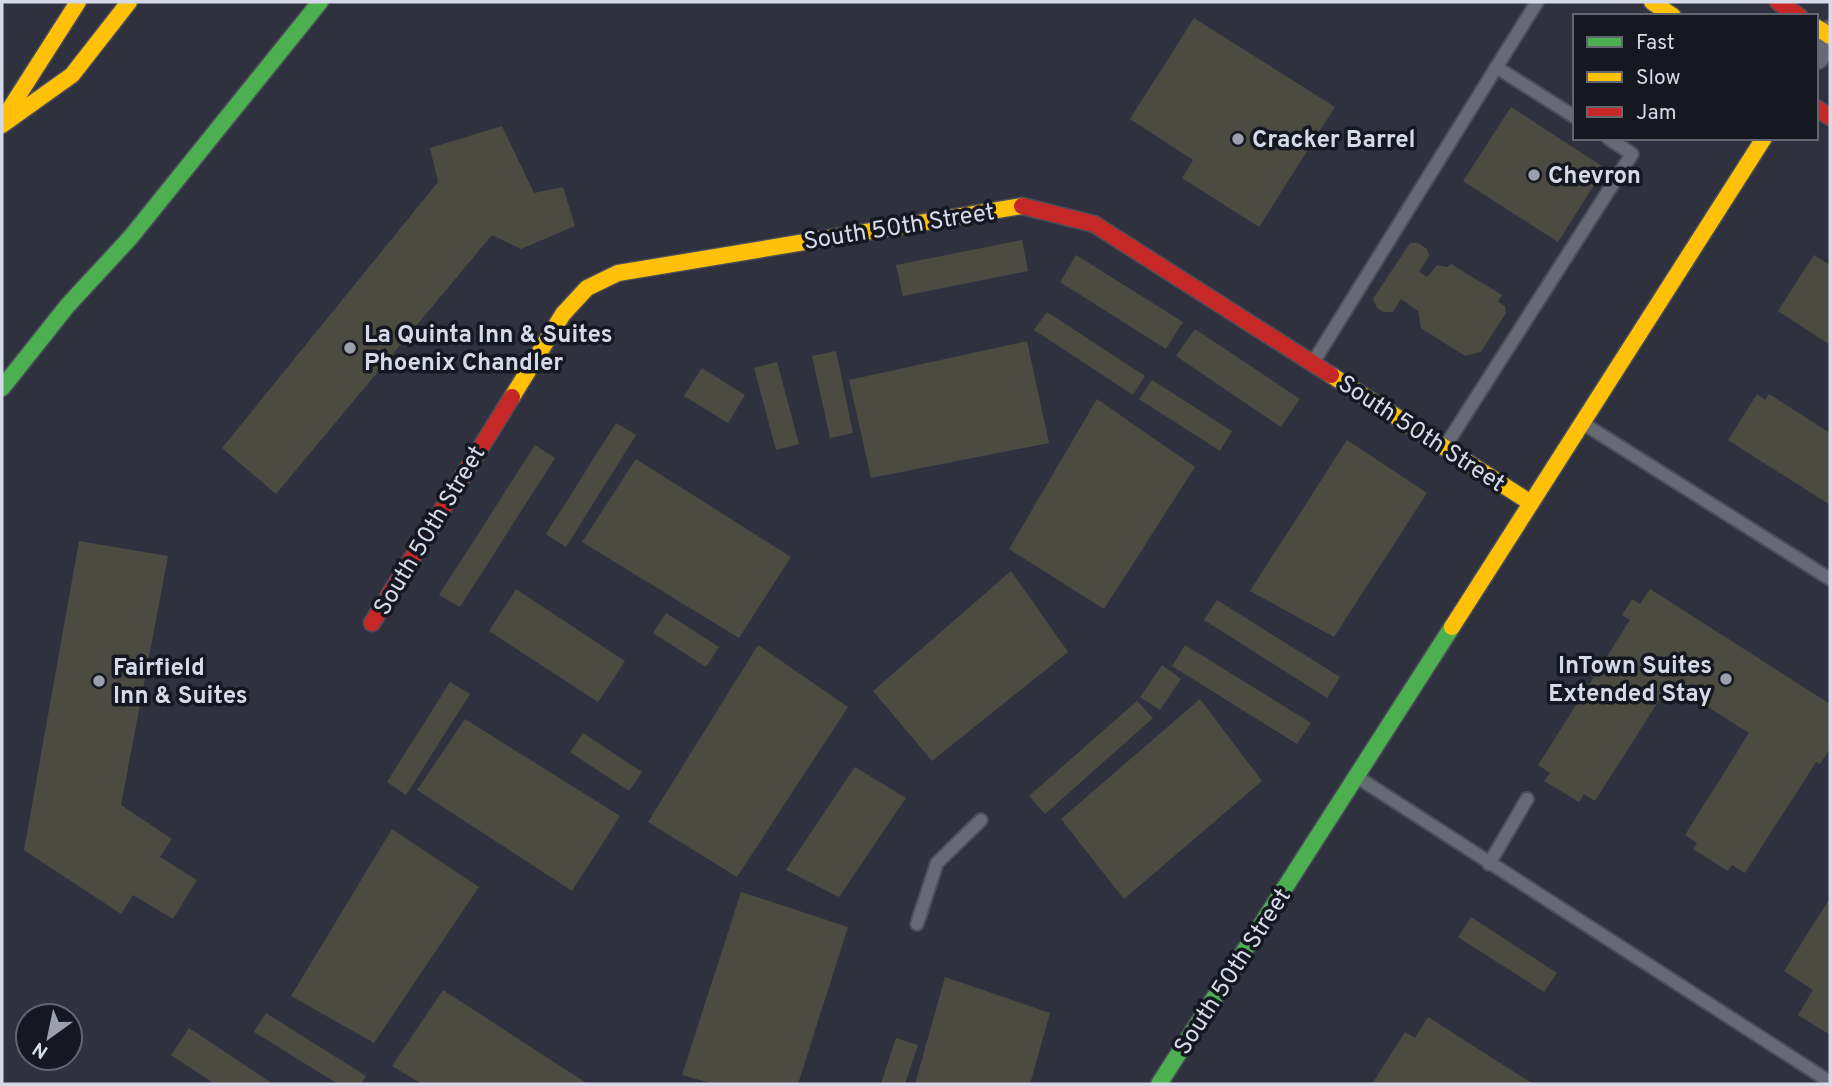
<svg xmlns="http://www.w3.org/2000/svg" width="1832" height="1086" font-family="Overpass,sans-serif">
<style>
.building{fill:#4b4b42}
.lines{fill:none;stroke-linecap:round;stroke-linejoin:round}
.lane-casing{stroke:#4a4e58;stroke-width:16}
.street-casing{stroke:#4a4e58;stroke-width:30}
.fast-casing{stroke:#4a4e58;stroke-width:19}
.slow-casing{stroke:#4a4e58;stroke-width:19}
.jam-casing{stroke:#4a4e58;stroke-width:19}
.lane{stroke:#676a74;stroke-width:12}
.street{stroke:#676a74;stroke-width:26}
.fast{stroke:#4caf50;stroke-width:16}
.slow{stroke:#ffc107;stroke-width:16}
.jam{stroke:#c62828;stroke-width:16}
.poi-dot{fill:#9c9fac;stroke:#151821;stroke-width:2.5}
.labels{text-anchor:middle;stroke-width:7;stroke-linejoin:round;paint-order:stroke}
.poi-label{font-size:24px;font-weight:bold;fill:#d6dae8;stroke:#151821;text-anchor:start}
.street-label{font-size:24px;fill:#d6dae8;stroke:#151821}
</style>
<rect width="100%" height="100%" fill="#2f323e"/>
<g class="building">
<path d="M1194,18L1335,107L1259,227L1182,178L1193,160L1130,119Z"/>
<path d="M1511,107L1605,168L1558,242L1463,181Z"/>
<path d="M502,126L534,193L563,187L575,226L521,249L492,235L276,494L222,448L438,182L430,148Z"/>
<path d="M1022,240L1028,271L903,296L896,265Z"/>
<path d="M1410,243H1418L1427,249L1429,256L1419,272L1427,277L1437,265L1447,267L1451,264L1502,295L1498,302L1505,306L1506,313L1481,352L1465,356L1421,328L1418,311L1401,299L1393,312H1383L1377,308L1373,299Z"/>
<path d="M1076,255L1183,322L1166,349L1060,282Z"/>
<path d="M1814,255L1830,265V345L1778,311Z"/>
<path d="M1047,312L1145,376L1133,395L1034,330Z"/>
<path d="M1195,329L1300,399L1281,427L1176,356Z"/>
<path d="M1027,341L1049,443L871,478L849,380Z"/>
<path d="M836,351L853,433L830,438L812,356Z"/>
<path d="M777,362L799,444L776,450L754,368Z"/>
<path d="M702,368L745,395L728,423L684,396Z"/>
<path d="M1152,380L1232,431L1220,451L1139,399Z"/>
<path d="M1757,394L1765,400L1769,394L1830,433V505L1728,440Z"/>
<path d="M1097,399L1195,467L1104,609L1009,549Z"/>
<path d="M616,423L636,435L566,547L546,534Z"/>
<path d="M1347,440L1427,493L1334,637L1250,591Z"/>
<path d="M535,445L555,458L460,607L439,595Z"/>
<path d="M636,459L791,557L739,638L582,542Z"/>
<path d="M79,541L168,556L121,805L172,839L160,857L197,880L173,919L133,895L121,914L24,850Z"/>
<path d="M1011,571L1068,652L932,761L873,691Z"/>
<path d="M516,589L625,661L598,702L489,631Z"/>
<path d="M1650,589L1830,704V749L1820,764L1816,762L1745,873L1732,865L1728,871L1693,849L1697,843L1685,835L1749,733L1670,683L1595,801L1584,794L1579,802L1544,781L1550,773L1538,765L1630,620L1622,615L1632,599L1640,604Z"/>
<path d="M1217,600L1340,677L1327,698L1204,620Z"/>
<path d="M666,613L719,647L706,667L653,633Z"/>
<path d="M758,645L848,707L737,877L648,822Z"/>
<path d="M1185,645L1311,723L1297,744L1172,666Z"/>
<path d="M1162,665L1181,679L1160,710L1140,697Z"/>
<path d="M450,682L470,694L406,795L387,782Z"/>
<path d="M1200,699L1262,781L1124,899L1061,819Z"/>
<path d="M1137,701L1153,718L1045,814L1029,796Z"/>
<path d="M465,719L620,816L572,891L417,790Z"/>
<path d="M583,733L642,772L629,791L570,752Z"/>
<path d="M855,767L906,798L839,897L786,870Z"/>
<path d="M392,829L479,887L374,1043L291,996Z"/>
<path d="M741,892L848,927L798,1084H714L682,1075Z"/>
<path d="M1830,898V1035L1798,1015L1813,990L1784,971Z"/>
<path d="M1471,917L1557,973L1544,992L1458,937Z"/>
<path d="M945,977L1050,1013L1030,1084H915Z"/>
<path d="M443,990L588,1084H422L392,1066Z"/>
<path d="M266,1013L366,1076L361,1084H338L254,1032Z"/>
<path d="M1428,1017L1533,1084H1372L1405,1032L1415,1038Z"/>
<path d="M189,1028L273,1084H215L171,1055Z"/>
<path d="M896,1038L918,1045L905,1084H881Z"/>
</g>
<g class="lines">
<defs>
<g id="lane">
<path d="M1496,67L1575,117"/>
<path d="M1314,361L1537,2"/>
<path d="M1584,424L1830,579"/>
<path d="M1446,445L1632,154L1608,138"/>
<path d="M1357,777L1830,1082"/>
<path d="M1489,864L1527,799"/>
<path d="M917,924L937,863L981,820"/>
</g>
<path id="street" d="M1816,56L1830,34"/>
<g id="fast">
<path d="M2,388L68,305L130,238L320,2"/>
<path d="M1159,1084L1452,627"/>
</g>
<g id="slow">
<path d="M1652,2L1673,16"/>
<path d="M1816,27L1830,36"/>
<path d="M9,110L78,2"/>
<path d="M2,125L72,75L129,2"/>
<path d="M1331,375L1531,503"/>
<path d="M512,397L563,314L587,288L618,273L1022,206"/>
<path d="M1452,627L1764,138"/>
</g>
<g id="jam">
<path d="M1778,2L1799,16"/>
<path d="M1816,108L1830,117"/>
<path d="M1022,206L1094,224L1331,375"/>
<path d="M372,623L512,397"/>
</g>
</defs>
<use href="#lane" class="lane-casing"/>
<use href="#street" class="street-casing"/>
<use href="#fast" class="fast-casing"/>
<use href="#slow" class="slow-casing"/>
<use href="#jam" class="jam-casing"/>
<use href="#lane" class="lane"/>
<use href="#street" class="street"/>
<use href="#fast" class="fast"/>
<use href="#slow" class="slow"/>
<use href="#jam" class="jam"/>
</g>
<g class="poi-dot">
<circle cx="1238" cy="139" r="7"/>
<circle cx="1534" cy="175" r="7"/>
<circle cx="350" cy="348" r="7"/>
<circle cx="1726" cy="679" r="7"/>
<circle cx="99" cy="681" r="7"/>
</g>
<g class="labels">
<g class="poi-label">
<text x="1252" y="147">Cracker Barrel</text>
<text x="1548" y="183">Chevron</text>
<text x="364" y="342">La Quinta Inn &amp; Suites<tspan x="364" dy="28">Phoenix Chandler</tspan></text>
<text x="1712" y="673" text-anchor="end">InTown Suites<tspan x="1712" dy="28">Extended Stay</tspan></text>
<text x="113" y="675">Fairfield<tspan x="113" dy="28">Inn &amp; Suites</tspan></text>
</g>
<g class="street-label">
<text transform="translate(899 226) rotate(-9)" y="8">South 50th Street</text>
<text transform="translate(1422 433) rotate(33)" y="8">South 50th Street</text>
<text transform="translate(429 530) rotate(-59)" y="8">South 50th Street</text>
<text transform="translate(1232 971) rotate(-57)" y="8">South 50th Street</text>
</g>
</g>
<rect width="1832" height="1086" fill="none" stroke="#d6dae8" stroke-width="7"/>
<rect x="1573" y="14" width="245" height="126" fill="#151821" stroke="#626671" stroke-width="2"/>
<rect x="1587" y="37" width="35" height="10" fill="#4caf50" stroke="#626671" stroke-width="2"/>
<text x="1636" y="49" font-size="21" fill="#d6dae8">Fast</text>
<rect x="1587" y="72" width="35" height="10" fill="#ffc107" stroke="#626671" stroke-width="2"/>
<text x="1636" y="84" font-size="21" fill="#d6dae8">Slow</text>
<rect x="1587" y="107" width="35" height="10" fill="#c62828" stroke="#626671" stroke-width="2"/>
<text x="1636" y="119" font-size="21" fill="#d6dae8">Jam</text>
<g transform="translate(49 1037) rotate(213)"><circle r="33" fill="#151821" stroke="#626671" stroke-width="2"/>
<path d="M0-5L12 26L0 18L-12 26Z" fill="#9c9fac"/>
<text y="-10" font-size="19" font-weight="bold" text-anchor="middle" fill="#d6dae8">N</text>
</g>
</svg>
